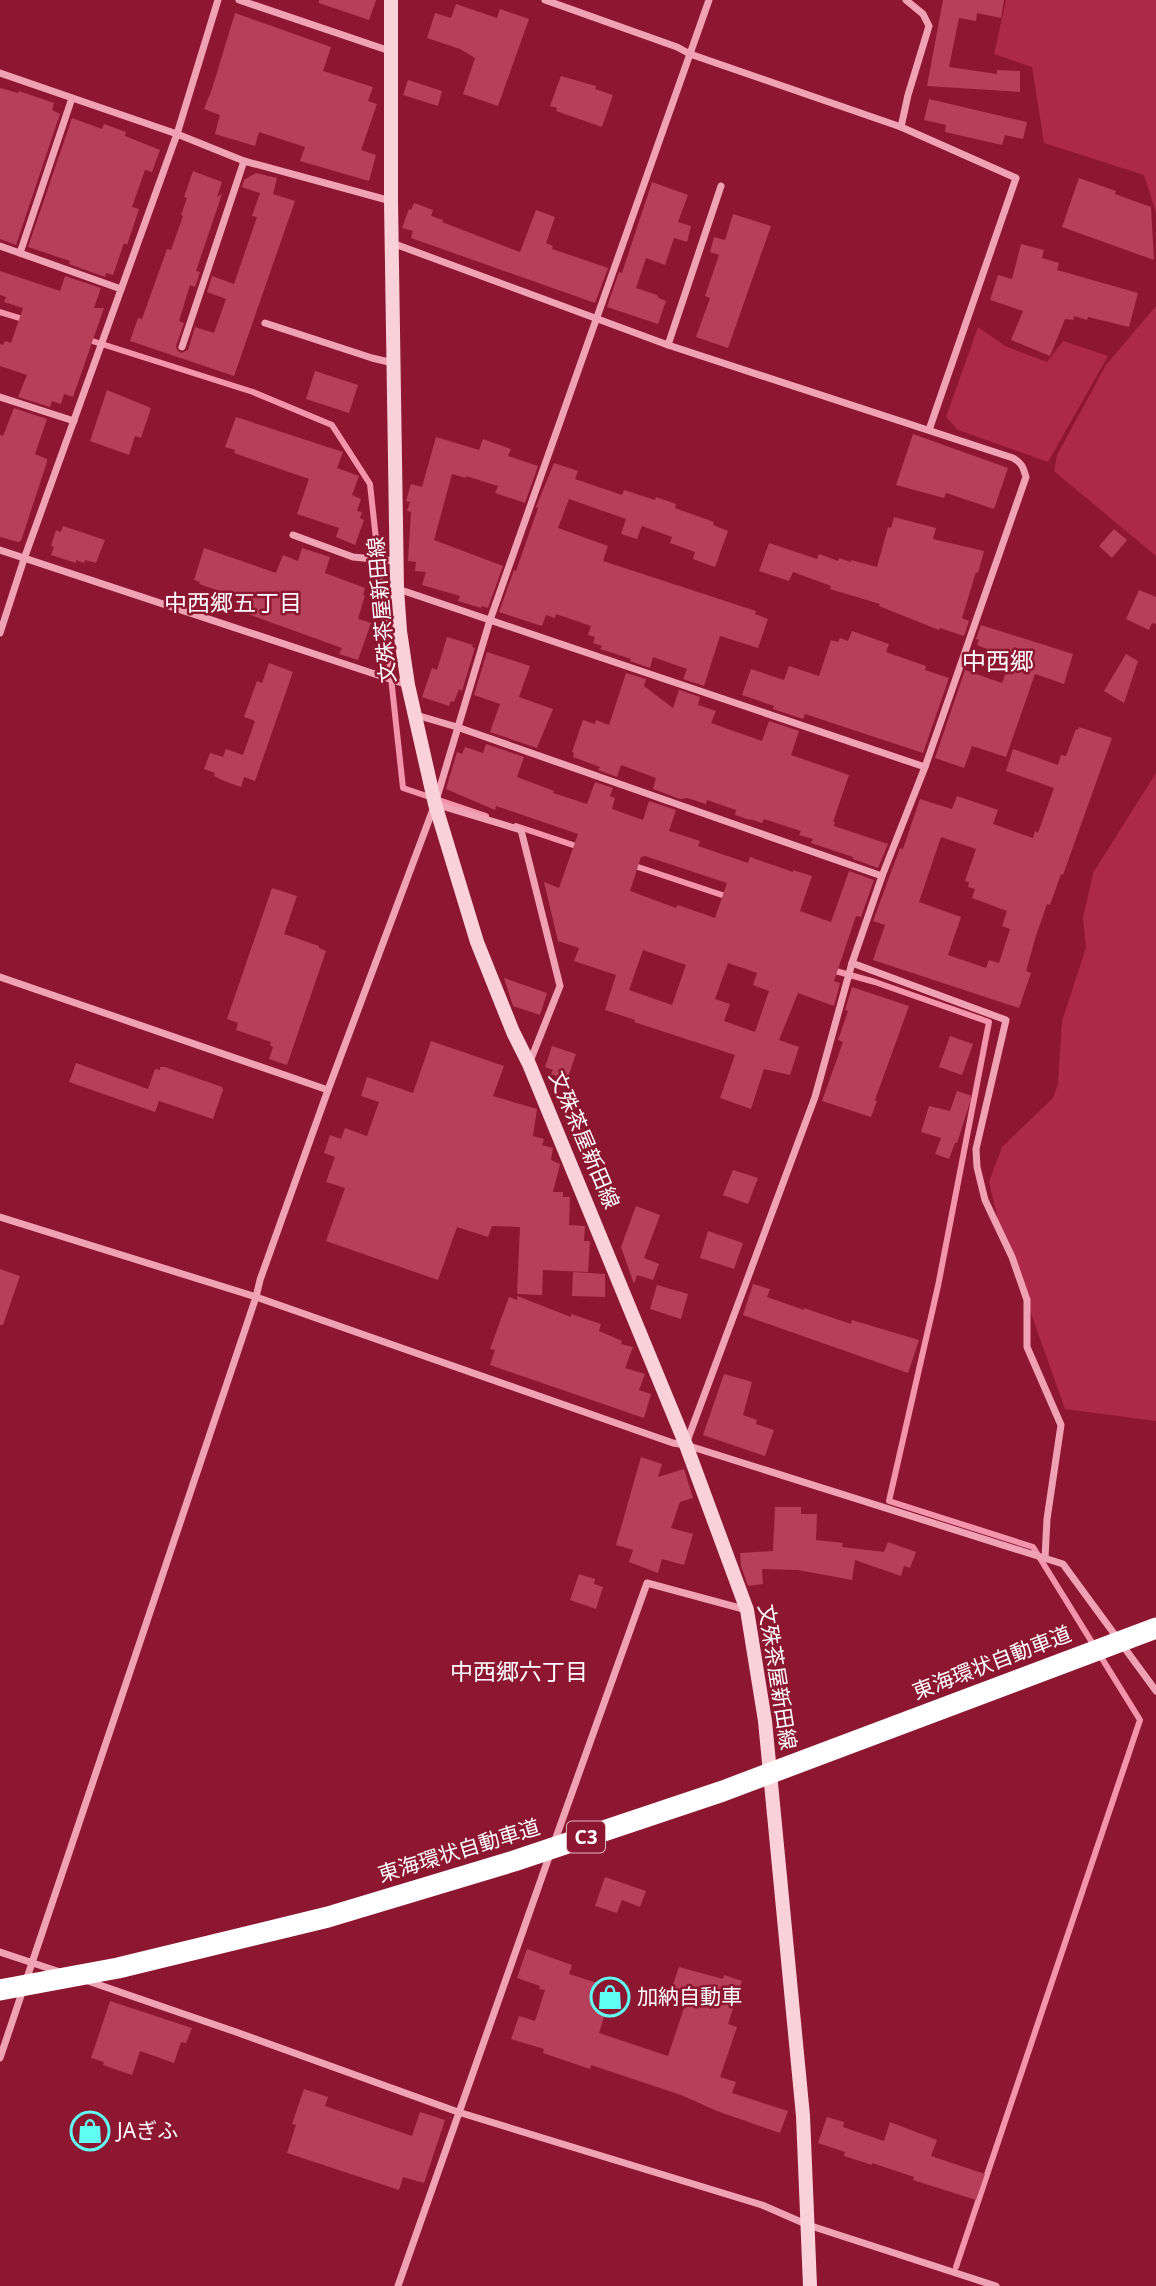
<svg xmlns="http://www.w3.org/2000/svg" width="1156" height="2286" font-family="'Noto Sans','Noto Sans JP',sans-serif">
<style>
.green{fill:#ac2947}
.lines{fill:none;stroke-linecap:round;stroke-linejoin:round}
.stream{stroke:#f294ab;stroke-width:6}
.building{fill:#b63f5a;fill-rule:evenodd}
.street{stroke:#efa2b4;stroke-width:7}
.secondary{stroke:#fad0d9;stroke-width:14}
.highway{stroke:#fff;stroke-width:21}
.labels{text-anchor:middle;stroke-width:5;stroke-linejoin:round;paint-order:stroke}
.shield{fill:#8d1730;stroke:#ddb9c1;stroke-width:2}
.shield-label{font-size:19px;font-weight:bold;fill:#fff}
.street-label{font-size:21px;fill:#fff;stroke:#8d1730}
.poi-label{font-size:21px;fill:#fff;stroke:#8d1730;text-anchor:start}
.neighbourhood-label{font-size:23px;fill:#fff;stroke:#8d1730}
.quarter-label{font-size:24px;fill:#fff;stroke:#8d1730}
</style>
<rect width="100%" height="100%" fill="#8d1730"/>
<g class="green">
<path d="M1006,0H1156V213L1144,175L1044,143L1032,67L994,54Z"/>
<path d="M1156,306V556L1054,471L1057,455L1106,365Z"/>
<path d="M978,327L1005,346L1047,362L1063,341L1108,356L1048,462L958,430L946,417Z"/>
<path d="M1156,773V1421L1065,1409L998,1220L989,1182L1002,1147L1053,1098L1058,1084L1062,1021L1086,948L1083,918L1093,873Z"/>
</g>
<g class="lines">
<g class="stream">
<path d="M0,312L26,320"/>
<path d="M86,339L253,392L332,425L370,484L403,788L486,816"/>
<path d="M516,826L579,847"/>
<path d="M632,865L728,897"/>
<path d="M832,970L875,982L989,1022L938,1286L889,1501L1033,1547L1140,1720L956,2267"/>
</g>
</g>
<g class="building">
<path d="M319,0H376L369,20L319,3Z"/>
<path d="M943,0H1004L1001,18L977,13L976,21L959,18L949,67L997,74V70L1020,71V92L927,86Z"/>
<path d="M456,4L497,18L500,9L529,19L498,106L463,94L475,58L460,49L427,38L435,13L451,18Z"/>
<path d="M235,13L331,47L323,71L373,87L368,101L377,104L361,150L376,155L369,181L300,161L305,147L259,132L255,146L215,134L220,115L204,109L212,89Z"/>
<path d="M561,76L596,86L595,89L613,95L602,127L556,111L557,108L550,106Z"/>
<path d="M408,80L442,91L438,106L403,95Z"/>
<path d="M0,88L18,93L19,91L54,103L52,110L60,114L16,245L0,239Z"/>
<path d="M929,99L1027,122L1023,139L1005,135L1002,145L945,132L946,125L924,120Z"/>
<path d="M72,118L102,129L104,124L126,132L125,136L160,150L152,172L145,170L132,207L139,209L127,245L124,243L113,275L106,273L105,277L69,264L70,261L28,247Z"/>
<path d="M193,171L222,182L217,197L222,194L196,271L200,272L195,287L190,285L179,321L184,323L176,346L177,350L181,353L188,350L195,327L214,333L226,299L207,292L212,276L234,284L257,217L252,216L260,193L242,187L244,180L256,173L277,178L273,194L295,201L234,376L130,341L138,318L142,319L167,249L171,250L183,216L181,215L187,198L184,197Z"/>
<path d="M1079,178L1116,191L1115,194L1151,207L1154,260L1062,227Z"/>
<path d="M652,182L688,195L678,222L691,226L687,242L674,238L665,265L646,258L636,288L657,295L659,298L666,301L658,324L607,307L619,272L622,273Z"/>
<path d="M414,203L433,210L431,216L443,220L442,222L520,252L536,210L555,217L546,243L553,246L552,249L608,268L595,303L411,238L413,231L402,228L409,209L411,210Z"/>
<path d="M733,214L771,226L728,348L696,337L710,298L705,296L719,255L710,252L714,237L725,240Z"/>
<path d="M1021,244L1044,250L1042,258L1059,263L1057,270L1138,293L1129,327L1088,317L1087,320L1074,316L1073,320L1065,319L1050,356L1011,340L1023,311L990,300L998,275L1012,279Z"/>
<path d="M0,271L60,291L65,276L101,288L94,308H104L73,397L64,394L61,404L52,401L50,407L18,397L27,375L0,366V344L3,345L5,341L11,343L23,308L4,302L6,297L0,295Z"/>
<path d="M315,371L358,385L349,413L306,399Z"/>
<path d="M107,390L151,408L141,438L135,436L129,455L90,441Z"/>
<path d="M14,408L47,419L35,454L47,459V462L21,541L18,542L0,537V435L3,436Z"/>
<path d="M236,417L343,452L337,468L359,476L352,495L361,499L357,511L362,512L360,518L364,520L355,545L336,537L339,528L297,514L309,479L234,453L235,450L225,447Z"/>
<path d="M913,434L1008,468L994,509L946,493L944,498L896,485Z"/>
<path d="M436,437L479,450L483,439L511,449L508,456L538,466L525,503L495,493L498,486L466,476V478L452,474L434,540L503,566L488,608L482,606L481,608L458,601L460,596L422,585L426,572L415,571L416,562L408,561L411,512L407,511L410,502L406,501L411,484L422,487Z"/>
<path d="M554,463L578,471L575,479L622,495L624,490L655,500L656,497L676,504L675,508L714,522L713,525L728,531L715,567L693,559L695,552L670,543L672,537L642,526L637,539L621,534L626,519L569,499L558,528L608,546L603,561L756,611L755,614L768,619L758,648L720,636L704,686L683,679L687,669L653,657L650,668L630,661L631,659L600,649L602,646L593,643L595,637L588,635L591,626L556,614L555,618L546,615L542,626L499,612L514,570L516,571L538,508L536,507Z"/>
<path d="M894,517L936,528L933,539L984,551L978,573L976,572L962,618L969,621L964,636L940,628L939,630L879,606L880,604L830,589L831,586L793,572L789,581L759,571L769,543L817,559L819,554L838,561L839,558L851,562V560L877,567L888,527L891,528Z"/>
<path d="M63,526L105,540L96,563L85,560L84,563L76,560V563L51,555L54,547L51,546L56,530L61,532Z"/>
<path d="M1114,529L1127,540L1112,558L1099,546Z"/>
<path d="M204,548L276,573L283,555L298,561L302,548L330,557L325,573L365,588L363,595H365L358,619L371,623L358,660L339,654L342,648L248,614L252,602L199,584L200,582L194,580Z"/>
<path d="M1139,590L1156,597V624L1152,623L1149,630L1126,619Z"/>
<path d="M981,625L1073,654L1064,684L1035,674L1006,757L972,746L964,768L935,758L965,670L1002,683L1011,659L977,645L979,640L976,639Z"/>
<path d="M852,631L889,644L886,652L926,666L925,670L949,678L923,753L805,714L803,719L773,709L774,706L742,695L751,669L784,680L789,666L819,676L831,640L838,642L840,638L848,641Z"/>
<path d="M447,637L473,645L472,647L475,648L462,691L459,689L454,702L451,701L449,706L422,697L432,668L437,670Z"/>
<path d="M487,652L530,666L519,697L553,709L537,748L490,732L500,704L474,695Z"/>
<path d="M1126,654L1138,661L1124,703L1104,691Z"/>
<path d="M269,663L293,672L255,781L244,777L241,787L224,781L214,776L215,773L204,769L210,753L223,757L226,749L243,755L255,721L244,717L257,681L262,683Z"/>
<path d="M626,673L646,679L644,686L673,708L679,690L700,697L698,705L716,711L711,723L762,741L769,721L799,731L791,755L849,775L833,822H835L834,826L888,844L878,868L853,859V857L811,843L813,839L799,835L801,831L764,819L762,823L750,819V820L735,815L736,810L707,800L706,804L687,798L680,799L653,789L656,778L621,765L617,777L598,770L600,767L573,757L574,753L572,752L583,720L595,724L596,720L609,725Z"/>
<path d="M1079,727L1112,738L1063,875L1061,874L1050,905L1047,904L1035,939L1026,971L1031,973L1019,1008L873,960L885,925L873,921L900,848L903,849L920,799L952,809L957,796L998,810L993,824L1033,838L1035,831L1038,833L1054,788L1006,771L1013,749L1058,765L1061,755L1066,756L1076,729L1078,730ZM941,837L976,849L965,881L969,882L968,887L975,889L972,898L1007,911L1002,926L1010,929L999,963L989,960L986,968L948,955L961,917L919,902Z"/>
<path d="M486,744L524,757L517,777L554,791L553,793L587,804L595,782L613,788L610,796L615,798L612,809L643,820L649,801L676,810L669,831L700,841L698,846L748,863L750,857L793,872V870L812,876L800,911L831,922L849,871L874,880L861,917L856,916L834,981L840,983L834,1006L798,993L779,1040L799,1047L790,1075L764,1069L751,1109L720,1098L735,1055L634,1022L635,1020L605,1010L616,975L574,961L579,948L558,941L544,882L559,888L578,834L496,806L495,810L446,789L457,752L462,754L465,747L483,753ZM645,856L727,883L715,918L678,905L676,908L630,891L641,857ZM643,950L686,965L672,1005L629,990ZM728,963L757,973L753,985L769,991L755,1032L724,1021L730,1004L715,999Z"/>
<path d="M272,888L297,896L284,934L319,946V948L326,951L287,1065L269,1059L273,1047L270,1045L271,1042L236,1030L238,1023L227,1019Z"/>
<path d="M504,978L547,993L540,1015L513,1006Z"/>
<path d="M852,987L909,1006L875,1100L877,1101L871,1117L822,1101L843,1042L838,1040L848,1011L845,1010Z"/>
<path d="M950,1036L973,1044L962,1075L939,1067Z"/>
<path d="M431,1041L504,1066L493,1096L537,1109L533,1136L544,1139L542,1145L553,1148L551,1160L560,1164L553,1192H563V1197H570L569,1225L585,1226L584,1241H590L588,1272L543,1270L542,1295L517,1294L520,1227L492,1226L488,1237L457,1227L438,1280L326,1241L345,1188L326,1182L335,1157L324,1153L330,1135L341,1139L345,1128L367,1136L379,1102L361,1096L367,1077L413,1093Z"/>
<path d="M552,1046L576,1054L567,1080L551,1074L553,1070L545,1067Z"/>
<path d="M76,1063L148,1089L155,1069L160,1070V1067H165L222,1087L223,1090L213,1119L159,1101L155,1112L69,1082Z"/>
<path d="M957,1091L972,1096L957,1143H955L949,1159L935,1154L941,1138L921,1132L929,1106L950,1111Z"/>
<path d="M733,1170L758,1178L748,1204L723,1195Z"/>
<path d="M636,1206L660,1215L644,1258L659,1264L653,1280L637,1275L634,1284L621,1247Z"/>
<path d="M708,1231L743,1243L734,1269L700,1258Z"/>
<path d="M0,1269L20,1276L3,1325H0Z"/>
<path d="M573,1272L605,1274V1297L572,1296Z"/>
<path d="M753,1284L770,1289L767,1297L804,1310V1308L851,1324L852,1320L919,1340L908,1373L743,1315Z"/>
<path d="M657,1285L688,1294L681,1319L650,1309Z"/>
<path d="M517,1296L571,1317V1314L601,1324L599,1331L622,1341L621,1344L633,1347L625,1368L645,1374L639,1390L651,1394L644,1418L490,1365L495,1350L490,1349L509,1297L517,1300Z"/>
<path d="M724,1374L752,1382L743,1415L757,1420L756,1424L774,1430L765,1456L703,1435Z"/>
<path d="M641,1457L662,1464L658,1477L684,1469L693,1498L680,1502L671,1528L693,1534L684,1565L662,1559L658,1573L629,1562L633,1550L616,1545Z"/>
<path d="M775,1507H801V1514H817L816,1540L843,1543L842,1547L884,1552L888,1542L916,1552L910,1568L904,1566L901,1576L855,1560L852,1580L798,1570L762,1569L763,1584L748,1586L741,1566L740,1553L773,1551Z"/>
<path d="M579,1574L595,1579L594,1584L603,1587L596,1609L570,1600Z"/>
<path d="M605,1877L646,1891L640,1907L622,1900L617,1913L595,1906Z"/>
<path d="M527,1949L572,1965L569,1974L613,1988L599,2033L668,2056L687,1999L670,1993L679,1967L723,1979L724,1975L742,1981L728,2024L737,2027L720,2077L736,2082L732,2093L788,2111L780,2133L717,2111L681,2095L591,2065L590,2069L543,2053L544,2049L511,2039L519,2016L535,2021L545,1990L539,1989L540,1986L517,1978Z"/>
<path d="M110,2001L192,2028L186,2043L181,2042L174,2063L140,2051L132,2075L103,2065L104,2062L91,2058Z"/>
<path d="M304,2089L328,2097L325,2106L412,2136L420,2112L445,2120L424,2183L403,2177L399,2190L287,2153L296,2125L292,2124Z"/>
<path d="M827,2117L844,2122L843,2127L884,2141L890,2122L937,2140L931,2156L985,2174L976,2200L913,2180L914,2177L872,2163V2165L844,2156L845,2152L818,2143Z"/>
</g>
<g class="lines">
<g class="street">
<path d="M239,0L390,51"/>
<path d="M545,0L677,47L690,54L901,127L1016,178L929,430"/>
<path d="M0,73L177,134L244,161L391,201"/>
<path d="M901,127L908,95L929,26L923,14L906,0"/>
<path d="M392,243L668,345L1013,458C1022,463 1023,467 1026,477L925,767L882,876L852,963L815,1097L686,1444"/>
<path d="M0,246L121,289"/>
<path d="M20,253L72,98"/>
<path d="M265,323L372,358L393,363"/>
<path d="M668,345L721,186"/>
<path d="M182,347L244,161"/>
<path d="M0,397L74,421"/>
<path d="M293,535L353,557L396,561"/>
<path d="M0,550L408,685"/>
<path d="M398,589L925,767"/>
<path d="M0,633L24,559L177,134L218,0"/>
<path d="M416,715L457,727L882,876"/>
<path d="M435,804L521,830L560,986L529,1064"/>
<path d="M852,963L1006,1020L976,1149L977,1167L985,1200L1012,1257L1027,1300V1347L1061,1425L1047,1519L1045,1558"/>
<path d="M0,977L328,1090"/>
<path d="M0,1217L256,1297L673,1443L686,1445L1063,1564L1156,1691"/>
<path d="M554,1843L647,1583L747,1610"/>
<path d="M0,1952L60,1972"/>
<path d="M85,1980L236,2032L458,2112L762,2205L808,2225L996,2286"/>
<path d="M0,2058L256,1297L260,1280L328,1090L435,804L490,620L709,0"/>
<path d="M398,2286L550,1854"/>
</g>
<path class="secondary" d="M391,0V201L397,589L400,631L408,685L435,804L477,942L513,1032L529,1064L686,1445L747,1610L765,1721L803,2116L810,2286"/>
<path class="highway" d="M0,1990L118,1968L328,1917L514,1861L723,1791L1156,1628"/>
</g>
<defs>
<symbol id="shop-ring" viewBox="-11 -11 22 22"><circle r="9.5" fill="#8d1730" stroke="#60fff4" stroke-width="1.5"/><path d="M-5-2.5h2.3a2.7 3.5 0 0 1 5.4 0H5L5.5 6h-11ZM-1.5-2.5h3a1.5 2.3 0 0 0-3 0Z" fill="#60fff4"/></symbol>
</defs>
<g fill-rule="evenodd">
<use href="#shop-ring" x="588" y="1975" width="44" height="44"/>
<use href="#shop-ring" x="68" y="2109" width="44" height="44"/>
</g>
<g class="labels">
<rect class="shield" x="567" y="1821.5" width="38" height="31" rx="5"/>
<g class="shield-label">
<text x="586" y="1844">C3</text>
</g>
<g class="street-label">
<text transform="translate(382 610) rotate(-95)" y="7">文殊茶屋新田線</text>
<text transform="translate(584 1140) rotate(67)" y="7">文殊茶屋新田線</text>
<text transform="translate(992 1663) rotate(-21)" y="7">東海環状自動車道</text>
<text transform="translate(777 1677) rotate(81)" y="7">文殊茶屋新田線</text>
<text transform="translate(459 1851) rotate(-17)" y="7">東海環状自動車道</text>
</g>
<g class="poi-label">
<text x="637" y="2004">加納自動車</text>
<text x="117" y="2138">JAぎふ</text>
</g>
<g class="neighbourhood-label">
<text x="233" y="611">中西郷五丁目</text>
<text x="519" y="1680">中西郷六丁目</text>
</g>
<g class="quarter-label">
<text x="998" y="670">中西郷</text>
</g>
</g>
</svg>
